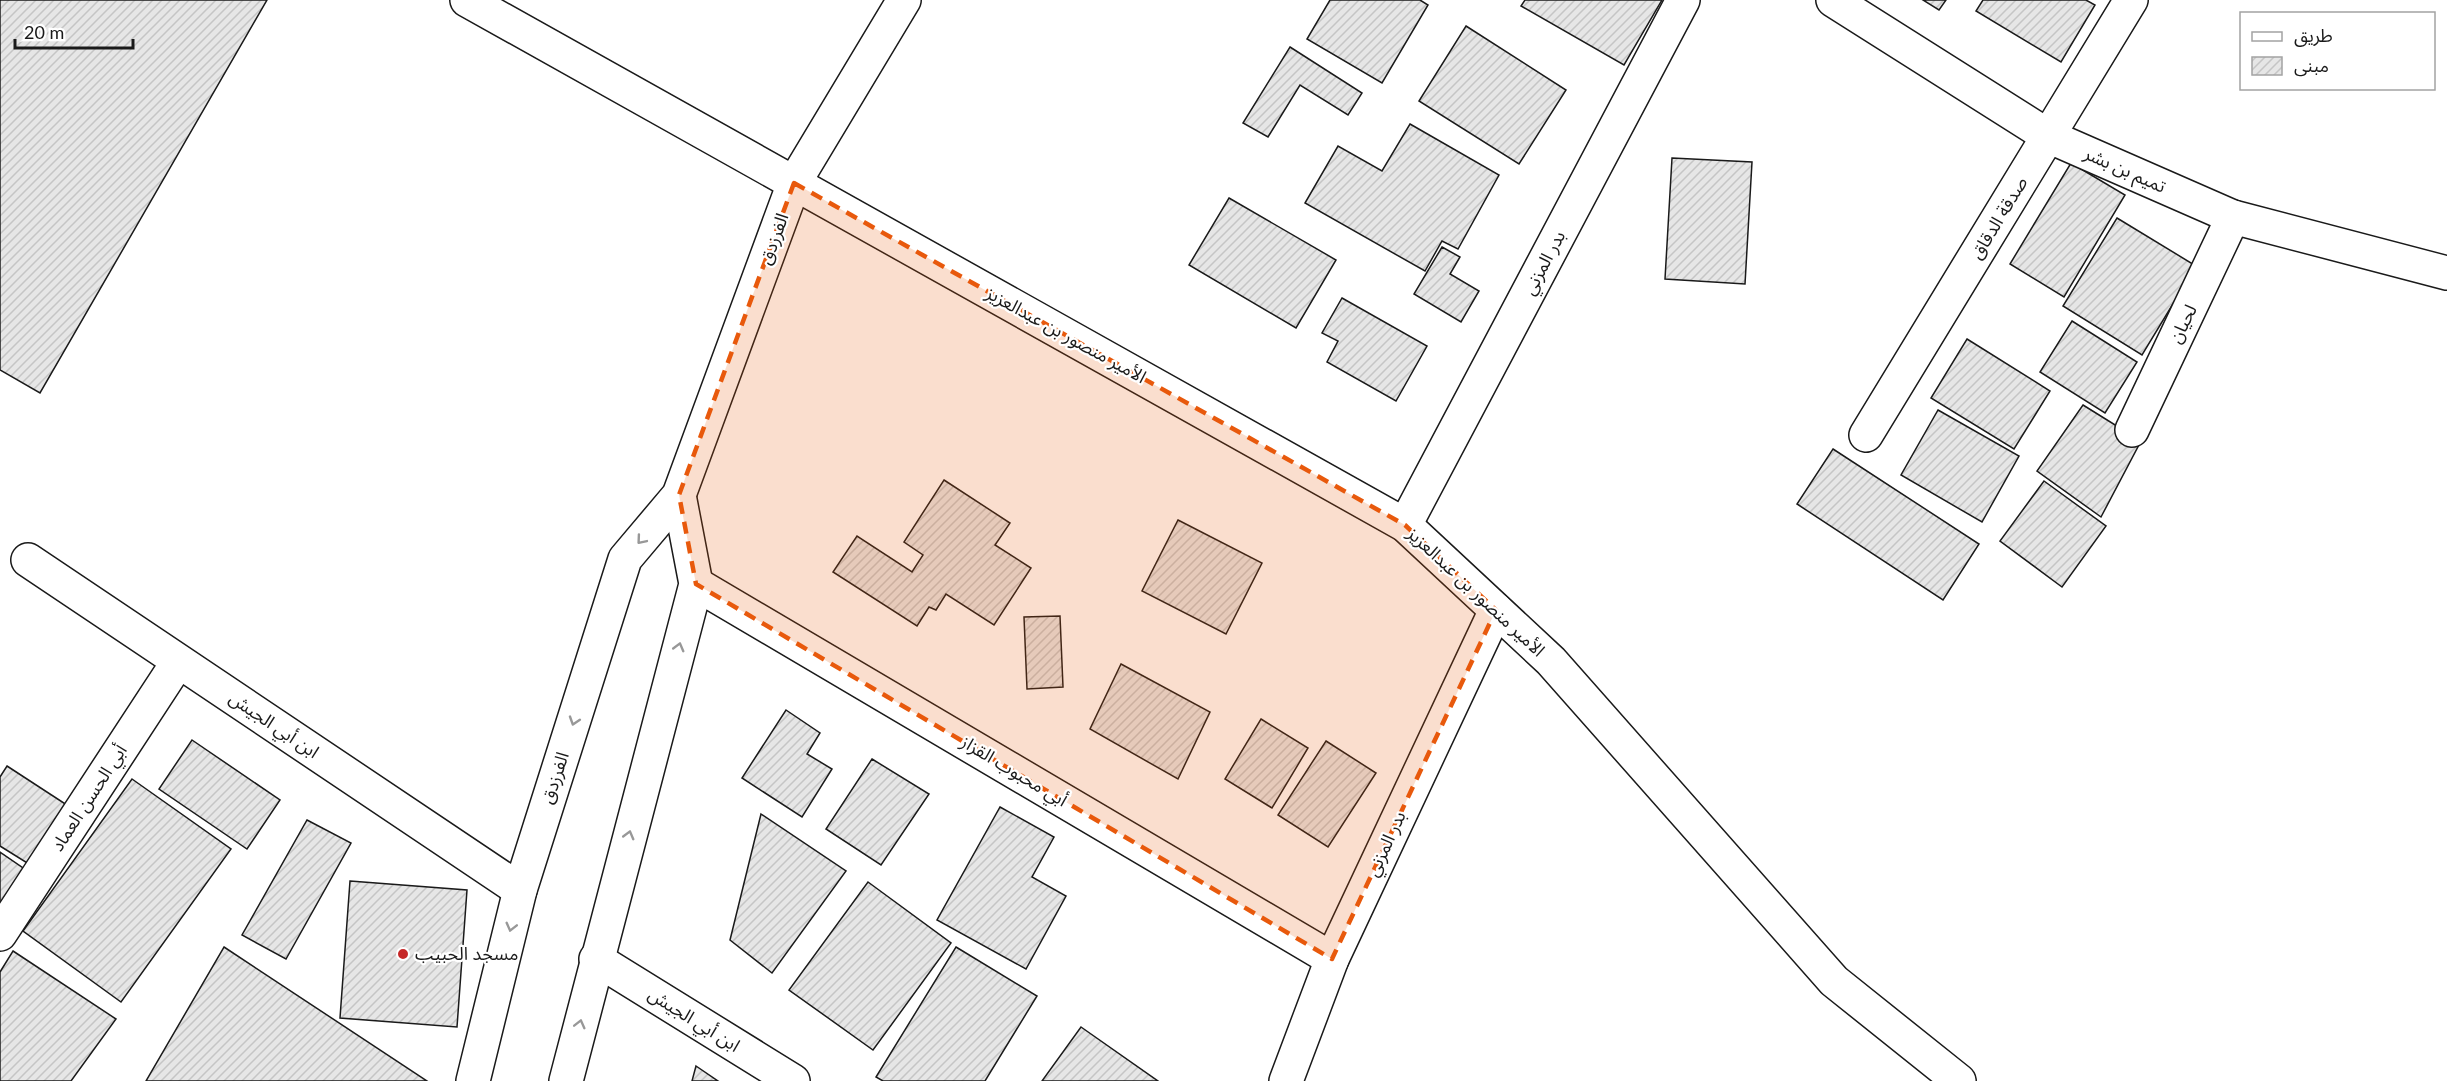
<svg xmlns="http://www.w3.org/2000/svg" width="2447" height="1081" font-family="Lato,'Noto Sans Arabic',sans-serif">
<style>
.building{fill:url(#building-hatch);stroke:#1a1a1a;stroke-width:1.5}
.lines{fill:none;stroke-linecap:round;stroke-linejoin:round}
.minor-casing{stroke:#1a1a1a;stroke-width:36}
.minor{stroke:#fff;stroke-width:33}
.oneway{stroke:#989898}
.marked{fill:#e8590c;fill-opacity:0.2;stroke:#e8590c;stroke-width:4.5;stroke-dasharray:12 8;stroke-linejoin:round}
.poi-dot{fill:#c62828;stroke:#fff;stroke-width:2}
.labels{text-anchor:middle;stroke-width:4.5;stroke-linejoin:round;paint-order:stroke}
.street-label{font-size:18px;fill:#1a1a1a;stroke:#fff}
.poi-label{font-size:18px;fill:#1a1a1a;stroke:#fff;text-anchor:start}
</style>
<defs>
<pattern id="building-hatch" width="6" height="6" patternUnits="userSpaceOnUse" patternTransform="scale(1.5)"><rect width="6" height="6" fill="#e6e6e6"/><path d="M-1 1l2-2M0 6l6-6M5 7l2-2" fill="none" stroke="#c5c5c5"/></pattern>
</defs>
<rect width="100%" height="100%" fill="#fff"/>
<g class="building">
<path d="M0,0H267L40,393L0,370Z"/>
<path d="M1330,0H1420L1428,5L1382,83L1307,39Z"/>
<path d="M1525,0H1662L1624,65L1521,6Z"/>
<path d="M1923,0H1946L1939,10Z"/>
<path d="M1983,0H2086L2095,5L2061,62L1976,11Z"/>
<path d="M1466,26L1566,90L1519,164L1419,101Z"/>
<path d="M1290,47L1362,93L1348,115L1300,85L1268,137L1243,123Z"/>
<path d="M1410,124L1499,175L1458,249L1442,241L1425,271L1305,203L1338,146L1382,171Z"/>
<path d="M1672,158L1752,162L1745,284L1665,279Z"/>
<path d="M2071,163L2125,195L2064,297L2010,264Z"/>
<path d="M1229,198L1336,260L1296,328L1189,265Z"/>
<path d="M2117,218L2196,266L2142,355L2063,306Z"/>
<path d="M1442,247L1460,257L1450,274L1479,291L1461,322L1414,294Z"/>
<path d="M1342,298L1427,346L1396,401L1327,362L1338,341L1322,333Z"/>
<path d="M2072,321L2137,362L2105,413L2040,372Z"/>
<path d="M1967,339L2050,391L2014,449L1931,398Z"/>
<path d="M2083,405L2141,441L2101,517L2037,471Z"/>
<path d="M1938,410L2019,456L1982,522L1901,475Z"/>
<path d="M1833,449L1979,544L1943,600L1797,504Z"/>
<path d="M944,480L1010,523L995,545L1031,568L994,625L946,594L936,610L929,607L917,626L833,572L857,536L912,572L923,555L904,542Z"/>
<path d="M2044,481L2106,526L2062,587L2000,541Z"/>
<path d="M1178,520L1262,563L1226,634L1142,591Z"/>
<path d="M1060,616L1063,687L1027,689L1024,617Z"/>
<path d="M1121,664L1210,712L1178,779L1090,729Z"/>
<path d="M786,710L820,733L807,754L832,769L802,817L742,778Z"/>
<path d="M1261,719L1308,748L1272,808L1225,779Z"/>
<path d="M192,740L280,800L247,849L159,789Z"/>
<path d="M1326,741L1376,773L1328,847L1278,815Z"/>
<path d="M872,759L929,794L881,865L826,829Z"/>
<path d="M7,766L70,807L32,866L0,846V777Z"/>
<path d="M132,779L231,849L121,1002L23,931Z"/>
<path d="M1000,807L1054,837L1032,877L1066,896L1026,969L937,920Z"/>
<path d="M761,814L846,871L772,973L730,940Z"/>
<path d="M307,820L351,843L286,959L242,935Z"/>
<path d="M0,852L26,870L0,909Z"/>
<path d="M350,881L467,890L457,1027L340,1018Z"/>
<path d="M868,882L951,943L873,1050L789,990Z"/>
<path d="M224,947L427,1081H146Z"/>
<path d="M956,947L1037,996L985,1081H883L876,1077Z"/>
<path d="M13,951L116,1019L71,1081H0V972Z"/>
<path d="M1081,1027L1158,1081H1042Z"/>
<path d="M696,1066L718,1081H692Z"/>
</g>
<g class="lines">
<defs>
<g id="minor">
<path d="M467,0L1405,525L1551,661L1834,981L1959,1081"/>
<path d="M1833,0L2048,136L2233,217L2447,273"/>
<path d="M2132,430L2233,217"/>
<path d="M1866,435L2131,0"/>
<path d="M1405,525L1683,0"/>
<path d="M28,560L520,890"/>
<path d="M696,584L1332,959"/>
<path d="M0,934L178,662"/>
<path d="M596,959L793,1081"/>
<path d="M473,1081L520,890L625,559L679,495L794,183L904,0"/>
<path d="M566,1081L696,584L679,495"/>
<path d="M1286,1081L1332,959L1496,610"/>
</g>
</defs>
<use href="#minor" class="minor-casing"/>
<use href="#minor" class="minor"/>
</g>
<defs><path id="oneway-chevron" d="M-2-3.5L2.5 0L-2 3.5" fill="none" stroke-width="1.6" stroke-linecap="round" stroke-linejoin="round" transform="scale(1.5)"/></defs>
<g class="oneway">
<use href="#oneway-chevron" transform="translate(641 540) rotate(130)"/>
<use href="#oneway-chevron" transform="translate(679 647) rotate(-75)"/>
<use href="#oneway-chevron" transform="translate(574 721) rotate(108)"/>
<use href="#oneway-chevron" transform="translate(629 835) rotate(-75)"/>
<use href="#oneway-chevron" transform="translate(511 927) rotate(104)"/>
<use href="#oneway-chevron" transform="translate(580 1024) rotate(-76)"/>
</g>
<path class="marked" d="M794,183L1405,525L1496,610L1332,959L696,584L679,495Z"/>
<circle class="poi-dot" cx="403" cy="954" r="6"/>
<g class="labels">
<g class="street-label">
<text transform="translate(2125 170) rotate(24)" y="6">تميم بن بشر</text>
<text transform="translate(1999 218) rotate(-59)" y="6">صدقة الدقاق</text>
<text transform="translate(774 239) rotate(-70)" y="6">الفرزدق</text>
<text transform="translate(1544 263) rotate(-62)" y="6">بدر المزني</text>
<text transform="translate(2183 324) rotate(-64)" y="6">لحيان</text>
<text transform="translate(1066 335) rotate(29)" y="6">الأمير منصور بن عبدالعزيز</text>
<text transform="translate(1476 592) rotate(43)" y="6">الأمير منصور بن عبدالعزيز</text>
<text transform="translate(274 725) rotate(34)" y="6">ابن أبي الجيش</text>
<text transform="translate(1014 771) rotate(31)" y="6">أبي محبوب القزاز</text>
<text transform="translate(555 778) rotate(-72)" y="6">الفرزدق</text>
<text transform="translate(89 798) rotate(-57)" y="6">أبي الحسن العماد</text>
<text transform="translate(1386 844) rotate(-65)" y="6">بدر المزني</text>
<text transform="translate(694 1020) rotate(32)" y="6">ابن أبي الجيش</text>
</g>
<g class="poi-label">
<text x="415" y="960">مسجد الحبيب</text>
</g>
</g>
<rect x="2240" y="12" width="195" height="78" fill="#ffffff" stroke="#a3a3a3" stroke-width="1.5"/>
<rect x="2252" y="32" width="30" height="9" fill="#ffffff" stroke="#a3a3a3" stroke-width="1.5"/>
<text x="2294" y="42" font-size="18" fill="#1a1a1a">طريق</text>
<rect x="2252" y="57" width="30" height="18" fill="url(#building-hatch)" stroke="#a3a3a3" stroke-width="1.5"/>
<text x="2294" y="72" font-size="18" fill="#1a1a1a">مبنى</text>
<path d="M15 39v9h118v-9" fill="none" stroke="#1a1a1a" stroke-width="3"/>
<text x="24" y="39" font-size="18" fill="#1a1a1a" stroke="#ffffff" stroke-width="4.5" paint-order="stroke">20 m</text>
</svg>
